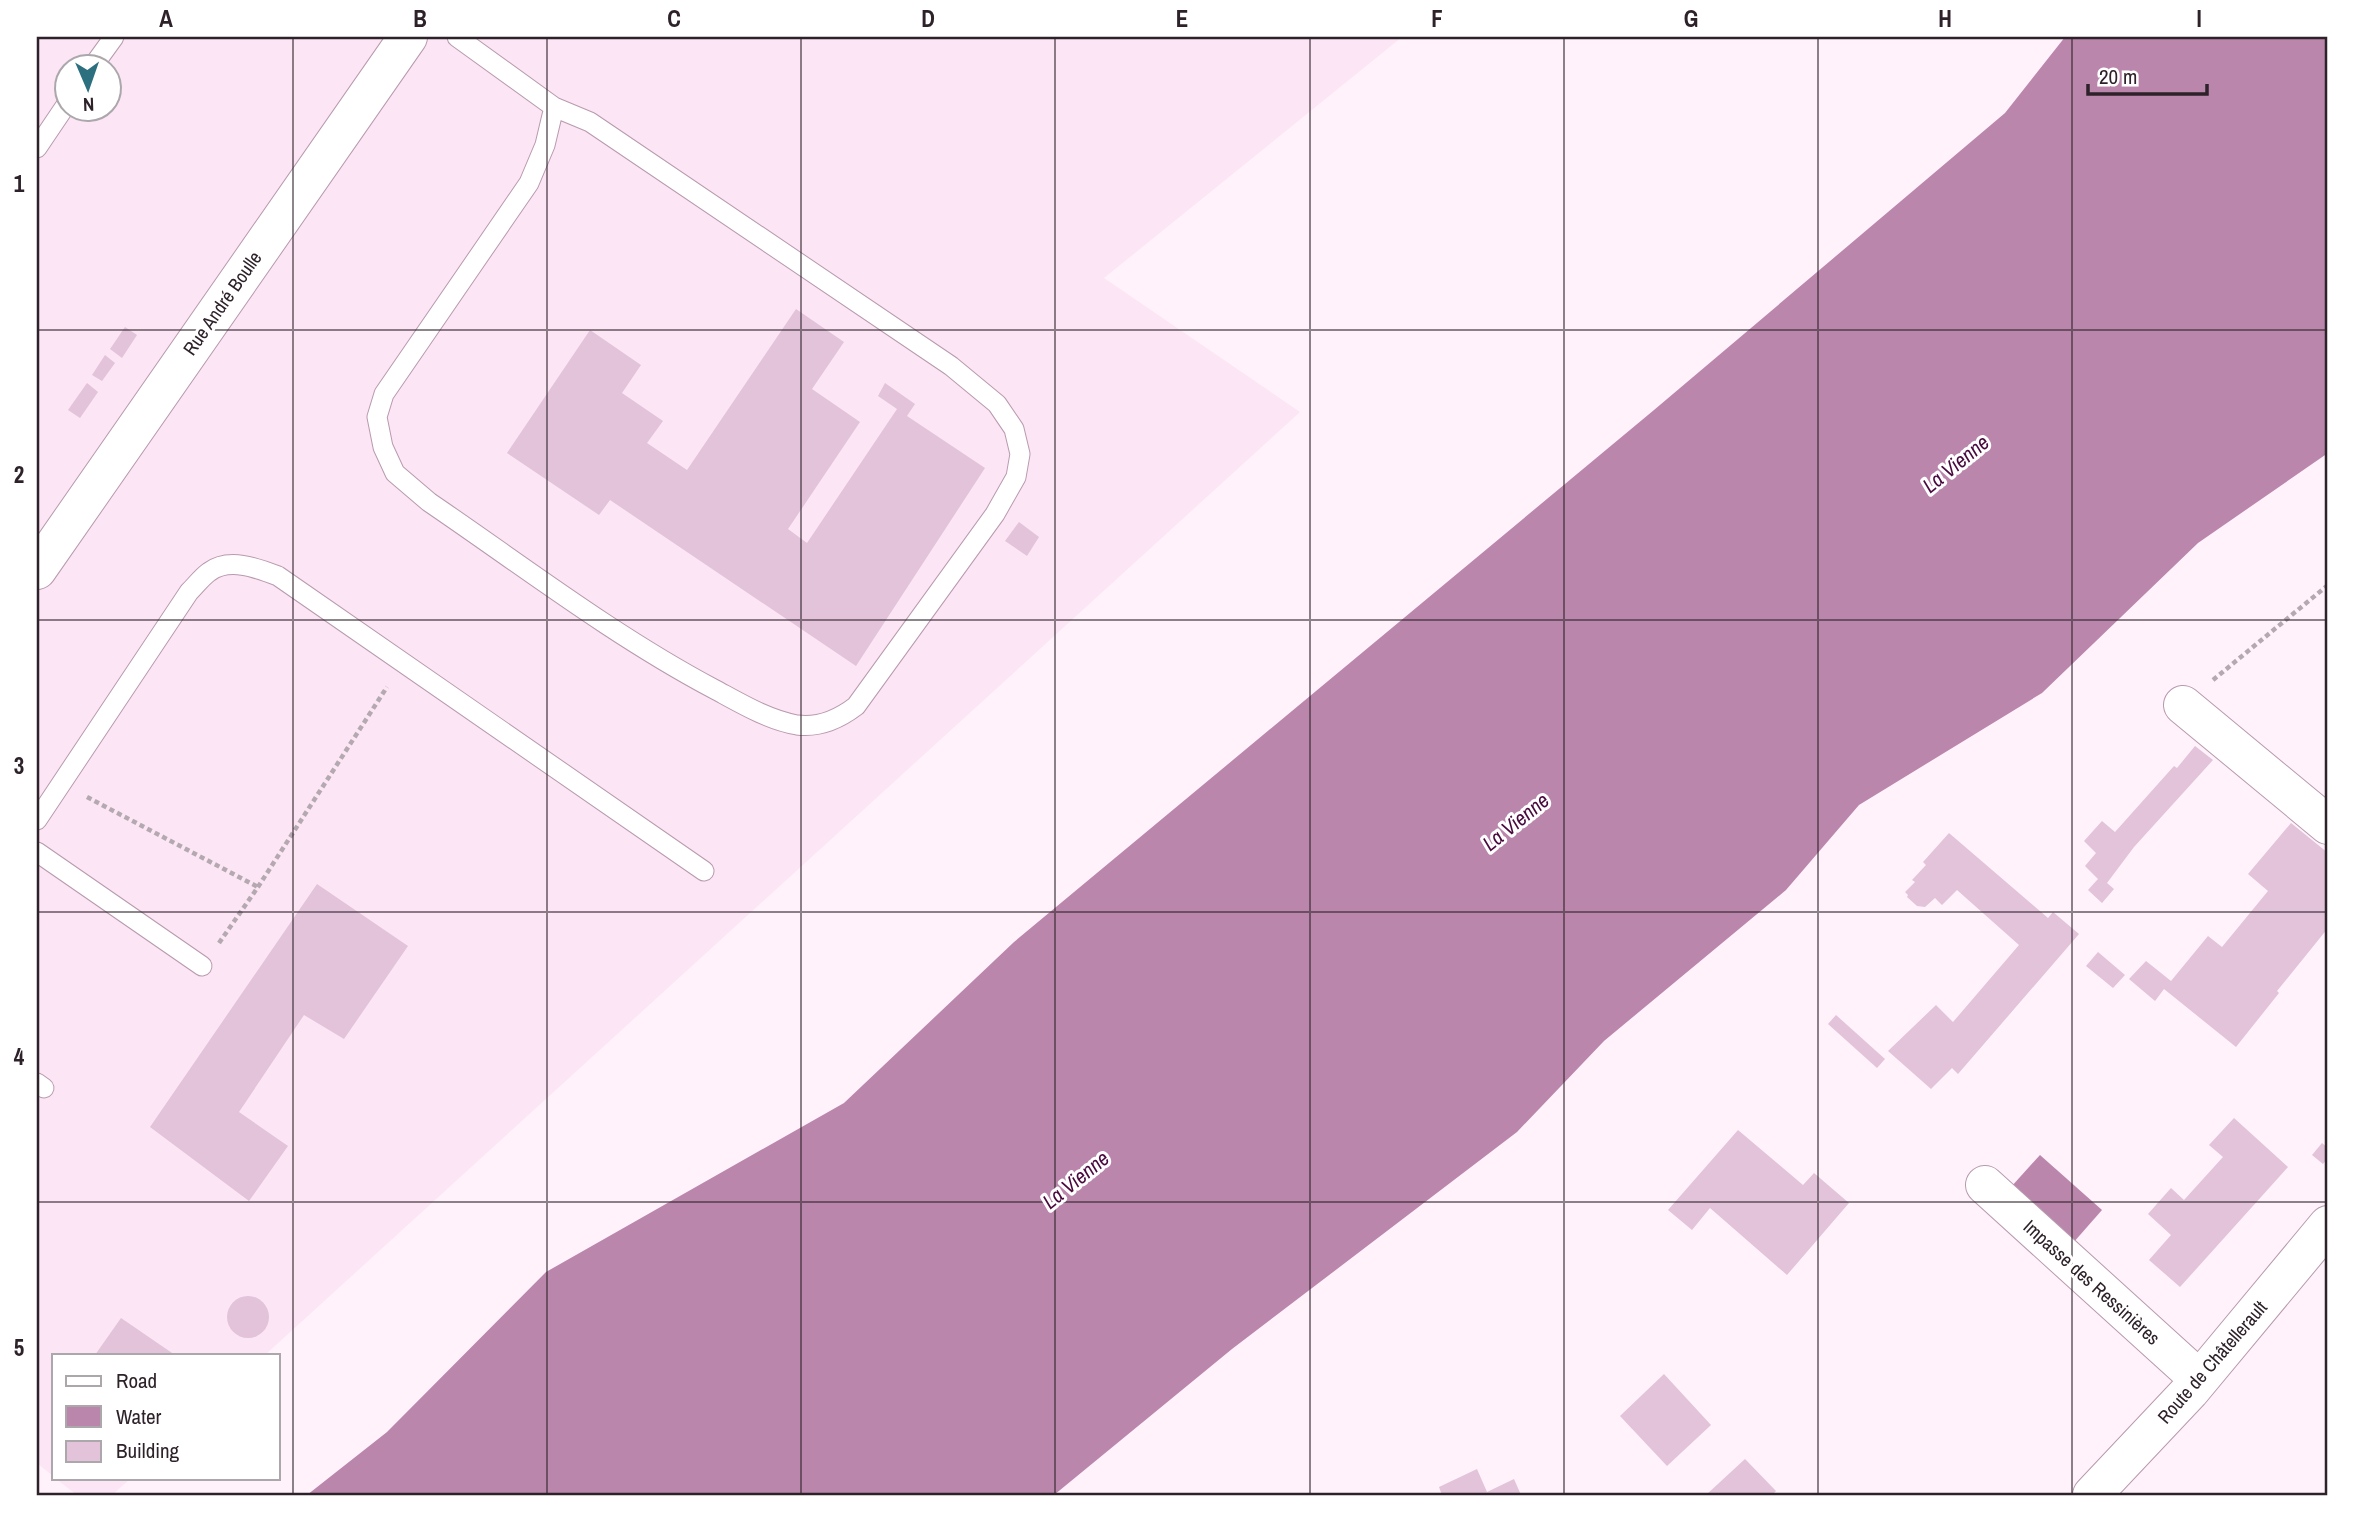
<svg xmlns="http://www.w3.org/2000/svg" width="2365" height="1532" font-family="'Archivo Narrow',sans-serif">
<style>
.built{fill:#fce5f5;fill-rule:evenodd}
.water{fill:#bb86ac}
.building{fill:#e2c3d9}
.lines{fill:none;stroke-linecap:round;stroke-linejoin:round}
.lane-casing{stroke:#b89aaf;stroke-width:21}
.street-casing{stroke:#b89aaf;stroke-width:40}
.path{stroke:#b5a9b1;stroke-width:4.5;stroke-dasharray:5 3.5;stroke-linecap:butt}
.lane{stroke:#fff;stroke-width:19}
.street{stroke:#fff;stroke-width:38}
.grid{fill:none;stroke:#2e222a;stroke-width:2;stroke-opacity:0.55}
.labels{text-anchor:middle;stroke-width:6;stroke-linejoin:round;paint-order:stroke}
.street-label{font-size:19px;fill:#2e222a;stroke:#fff}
.water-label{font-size:21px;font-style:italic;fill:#4a093e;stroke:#fff}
.neatline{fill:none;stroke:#2e222a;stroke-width:2.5}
.grid-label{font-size:23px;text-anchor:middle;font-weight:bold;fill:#2e222a}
</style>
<rect width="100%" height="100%" fill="#fff2fb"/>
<g class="built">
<path d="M37,37H1402L1104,278L1300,412L265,1355H54V1477L37,1463ZM66,66H108V108H66Z"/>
<path d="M55,1478H131L112,1495H77Z"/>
</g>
<g class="water">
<path d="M2065,37H2328V453L2198,543L2042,693L1859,805L1786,890L1604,1041L1517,1132L1232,1349L1054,1495H307L387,1432L546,1272L844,1103L1014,942L1654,410L2005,113Z"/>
<path d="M2040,1155L2102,1210L2073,1243L2011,1187Z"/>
</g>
<g class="building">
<path d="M796,309L844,342L812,389L860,422L788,529L807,543L897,409L878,396L885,383L915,404L907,416L985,468L856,666L610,500L599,515L507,453L590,330L641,365L622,393L663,421L647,443L687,470Z"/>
<path d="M125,327L137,335L122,358L110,349Z"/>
<path d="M105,355L115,363L102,381L92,375Z"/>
<path d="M87,383L98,392L80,418L68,410Z"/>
<path d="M1019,522L1039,537L1027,556L1005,541Z"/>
<path d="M2195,746L2213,760L2134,847L2107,883L2114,889L2102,903L2088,890L2098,879L2085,866L2096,853L2084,841L2102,821L2115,832L2174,766L2177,768Z"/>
<path d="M2291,823L2328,853V928L2277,991L2279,993L2236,1047L2164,989L2155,1001L2129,979L2146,961L2171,981L2208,936L2222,947L2268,891L2248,874Z"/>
<path d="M1949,833L2048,918L2053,912L2079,934L1958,1074L1952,1068L1931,1089L1888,1051L1936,1005L1953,1022L2019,945L1957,890L1942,905L1935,898L1925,907L1917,906L1907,897L1908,895L1905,892L1915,882L1912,880L1926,865L1923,862Z"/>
<path d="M317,884L408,946L344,1039L304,1015L239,1112L288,1146L249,1201L150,1127Z"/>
<path d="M2098,952L2125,975L2113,988L2086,966Z"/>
<path d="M1836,1015L1885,1059L1877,1068L1828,1024Z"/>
<path d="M2234,1118L2288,1167L2180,1287L2149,1260L2171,1235L2148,1214L2171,1188L2184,1200L2223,1157L2209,1145Z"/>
<path d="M1738,1130L1803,1185L1814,1173L1849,1203L1787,1275L1710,1208L1692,1230L1668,1210Z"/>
<path d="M2322,1143L2328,1148V1158L2323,1164L2312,1155Z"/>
<circle cx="248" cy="1317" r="21"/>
<path d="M121,1318L175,1355H95Z"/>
<path d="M1664,1374L1711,1425L1667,1466L1620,1416Z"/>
<path d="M1745,1459L1776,1491L1772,1495H1706Z"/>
<path d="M1477,1469L1487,1492L1514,1479L1521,1495H1442L1439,1487Z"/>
</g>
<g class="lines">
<defs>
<g id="lane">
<path d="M457,37L554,107L590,122L951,366L997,404L1014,429L1020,454L1016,477L995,514L856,706C839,719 820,728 797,725C768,720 740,703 714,689C614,636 523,566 429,502L395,473L383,447L377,417L384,394L529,183L545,145L554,107"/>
<path d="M93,66L114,37"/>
<path d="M37,148L66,105"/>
<path d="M37,820L189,592C196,585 202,577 209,572C229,557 257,568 278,576L704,871"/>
<path d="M37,852L202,966"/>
<path d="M37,1083L44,1088"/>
</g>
<g id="street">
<path d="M37,570L408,37"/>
<path d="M2183,705L2328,825"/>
<path d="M1985,1185L2199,1379"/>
<path d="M2092,1495L2190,1391L2328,1225"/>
</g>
</defs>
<use href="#lane" class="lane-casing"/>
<use href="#street" class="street-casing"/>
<g class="path">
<path d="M2213,680L2328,585"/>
<path d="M87,797L258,887"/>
<path d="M219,943L258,887L387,687"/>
</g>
<use href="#lane" class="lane"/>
<use href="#street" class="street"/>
</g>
<path class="grid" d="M293,37V1495M547,37V1495M801,37V1495M1055,37V1495M1310,37V1495M1564,37V1495M1818,37V1495M2072,37V1495M37,330H2328M37,620H2328M37,912H2328M37,1202H2328"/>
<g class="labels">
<g class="street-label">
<text transform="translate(222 303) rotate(-55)" y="7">Rue André Boulle</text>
<text transform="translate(2092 1282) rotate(42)" y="7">Impasse des Ressinières</text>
<text transform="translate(2212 1362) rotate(-49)" y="7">Route de Châtellerault</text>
</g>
<g class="water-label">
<text transform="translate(1956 464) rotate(-39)" y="7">La Vienne</text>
<text transform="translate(1516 822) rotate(-39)" y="7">La Vienne</text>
<text transform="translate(1076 1180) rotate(-39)" y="7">La Vienne</text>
</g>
</g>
<rect width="2365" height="1532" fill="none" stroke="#ffffff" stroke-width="77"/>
<rect x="52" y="1354" width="228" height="126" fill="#ffffff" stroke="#aba7aa" stroke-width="2"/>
<rect x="66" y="1376" width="35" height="10" fill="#ffffff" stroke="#aba7aa" stroke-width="2"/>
<text x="116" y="1388" font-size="21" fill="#2e222a">Road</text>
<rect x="66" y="1406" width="35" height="21" fill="#bb86ac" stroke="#aba7aa" stroke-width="2"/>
<text x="116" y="1424" font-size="21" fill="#2e222a">Water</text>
<rect x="66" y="1441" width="35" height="21" fill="#e2c3d9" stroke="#aba7aa" stroke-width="2"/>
<text x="116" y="1458" font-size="21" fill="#2e222a">Building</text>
<g transform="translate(88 88) rotate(178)"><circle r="33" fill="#ffffff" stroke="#aba7aa" stroke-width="2"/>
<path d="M0-5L12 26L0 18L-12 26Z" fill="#2c7080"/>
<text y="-10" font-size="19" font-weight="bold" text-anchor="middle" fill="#2e222a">N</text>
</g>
<path d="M2088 84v10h119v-10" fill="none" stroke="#2e222a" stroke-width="3.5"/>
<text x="2099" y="84" font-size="21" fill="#2e222a" stroke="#ffffff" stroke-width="5" paint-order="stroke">20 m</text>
<rect x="38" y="38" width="2288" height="1456" class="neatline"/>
<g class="grid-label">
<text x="166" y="27">A</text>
<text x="420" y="27">B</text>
<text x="674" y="27">C</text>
<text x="928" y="27">D</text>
<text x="1182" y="27">E</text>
<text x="1437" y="27">F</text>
<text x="1691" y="27">G</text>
<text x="1945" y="27">H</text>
<text x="2199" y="27">I</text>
<text x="19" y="192">1</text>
<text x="19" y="483">2</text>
<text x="19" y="774">3</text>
<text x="19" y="1065">4</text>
<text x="19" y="1356">5</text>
</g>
</svg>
